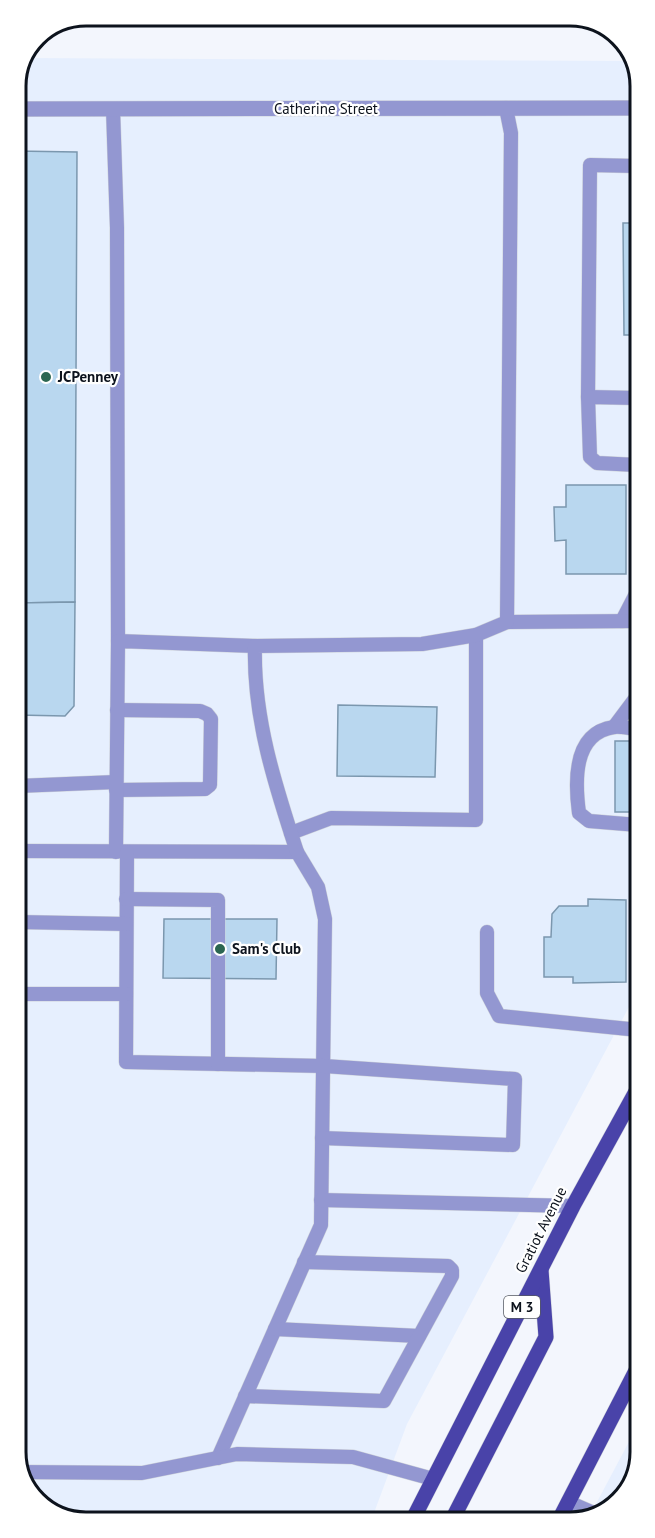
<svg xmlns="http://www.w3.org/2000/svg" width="655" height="1538" font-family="'PT Sans',sans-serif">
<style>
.built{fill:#e6effe}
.building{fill:#b9d7ef;stroke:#7b97ae;stroke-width:1.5}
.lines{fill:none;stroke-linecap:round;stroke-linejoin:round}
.lane-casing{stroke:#ced2d9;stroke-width:15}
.street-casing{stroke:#ced2d9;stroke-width:16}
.primary-casing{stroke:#ced2d9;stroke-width:16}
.lane{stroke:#9397d1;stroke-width:14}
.street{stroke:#9397d1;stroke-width:15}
.primary{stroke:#4943a9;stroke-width:15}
.poi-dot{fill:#2b6651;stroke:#fff;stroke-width:2}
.labels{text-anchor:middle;stroke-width:4.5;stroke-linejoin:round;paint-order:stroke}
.shield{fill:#fff;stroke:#565a61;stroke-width:1.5}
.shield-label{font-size:14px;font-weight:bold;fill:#0d131d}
.street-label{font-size:15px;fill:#0d131d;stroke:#fff}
.poi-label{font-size:15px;font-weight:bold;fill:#0d131d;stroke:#fff;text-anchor:start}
.rim{fill:none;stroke:#0d131d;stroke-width:3}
</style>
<rect width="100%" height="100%" fill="#f3f6fd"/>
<g class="built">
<path d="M26,58L634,61L636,63L639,988L407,1424L371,1521L81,1523L42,1508L19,1475L15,82Z"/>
<path d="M640,1421V1452L626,1495L588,1519Z"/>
</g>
<g class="building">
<path d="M15,151L77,152L75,602L16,603Z"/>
<path d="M623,223H637V335H624Z"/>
<path d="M566,485H626V574H566V540L555,541L554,507H566Z"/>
<path d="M75,602L74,706L65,716L17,715L16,603Z"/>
<path d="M338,705L437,707L435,777L337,776Z"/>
<rect x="615" y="741" width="23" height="71"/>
<path d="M588,899L626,900V982L573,983V977H544V937H551L552,914L559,906H588Z"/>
<path d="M164,919H277L276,979L163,978Z"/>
</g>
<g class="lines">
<defs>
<g id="lane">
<path d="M113,109L117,228L118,641"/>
<path d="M588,397L590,165L637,166"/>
<path d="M637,398L588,397L590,457L597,463L637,465"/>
<path d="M622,621L638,590"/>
<path d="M507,622L638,621"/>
<path d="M614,727L638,695"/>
<path d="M638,729C631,729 621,726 614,727C572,733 575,783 579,813L589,821L638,825"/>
<path d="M17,786L116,782"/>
<path d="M116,790L205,789L210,785L211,719L207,714L200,711L117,710"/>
<path d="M291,833L331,818L476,820V635"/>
<path d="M17,851L297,852L318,887L325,919L321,1225L218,1458"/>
<path d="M116,852L118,641L255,646"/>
<path d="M127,852L126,1062L324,1066L515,1079L513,1145L322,1138"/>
<path d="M297,852C275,785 253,717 255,646L422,644L476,635L507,622L511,133L506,108"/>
<path d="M126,899L218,900V1064"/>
<path d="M17,922L126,924"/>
<path d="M487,932V993L499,1016L639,1030"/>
<path d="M17,994H126"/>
<path d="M321,1200L573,1206"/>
<path d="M275,1329L419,1336"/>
<path d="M245,1396L384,1401L452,1276V1270L448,1266L304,1262"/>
<path d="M19,1472L142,1473L237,1454L353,1457L433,1479"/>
<path d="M568,1502L598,1515"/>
</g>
<path id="street" d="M15,109L636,108"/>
<g id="primary">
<path d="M452,1520L546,1337L541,1270"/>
<path d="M559,1520L640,1363"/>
<path d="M412,1521L573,1206L639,1086"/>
</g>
</defs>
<use href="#lane" class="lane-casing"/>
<use href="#street" class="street-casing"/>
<use href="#primary" class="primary-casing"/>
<use href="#lane" class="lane"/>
<use href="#street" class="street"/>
<use href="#primary" class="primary"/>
</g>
<g class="poi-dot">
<circle cx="46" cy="377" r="6"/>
<circle cx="220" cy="949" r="6"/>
</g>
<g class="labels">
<rect class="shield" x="504" y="1296" width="36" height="22" rx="4.5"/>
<g class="shield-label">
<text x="522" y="1312">M 3</text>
</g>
<g class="street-label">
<text x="326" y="114">Catherine Street</text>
<text transform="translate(541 1230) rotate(-63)" y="5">Gratiot Avenue</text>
</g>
<g class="poi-label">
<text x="58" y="382">JCPenney</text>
<text x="232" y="954">Sam's Club</text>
</g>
</g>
<path d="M0 0H655V1538H0ZM86 26H570A60 60 0 0 1 630 86V1452A60 60 0 0 1 570 1512H86A60 60 0 0 1 26 1452V86A60 60 0 0 1 86 26Z" fill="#fff" fill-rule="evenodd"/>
<path class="rim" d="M86 26H570A60 60 0 0 1 630 86V1452A60 60 0 0 1 570 1512H86A60 60 0 0 1 26 1452V86A60 60 0 0 1 86 26Z"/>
</svg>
